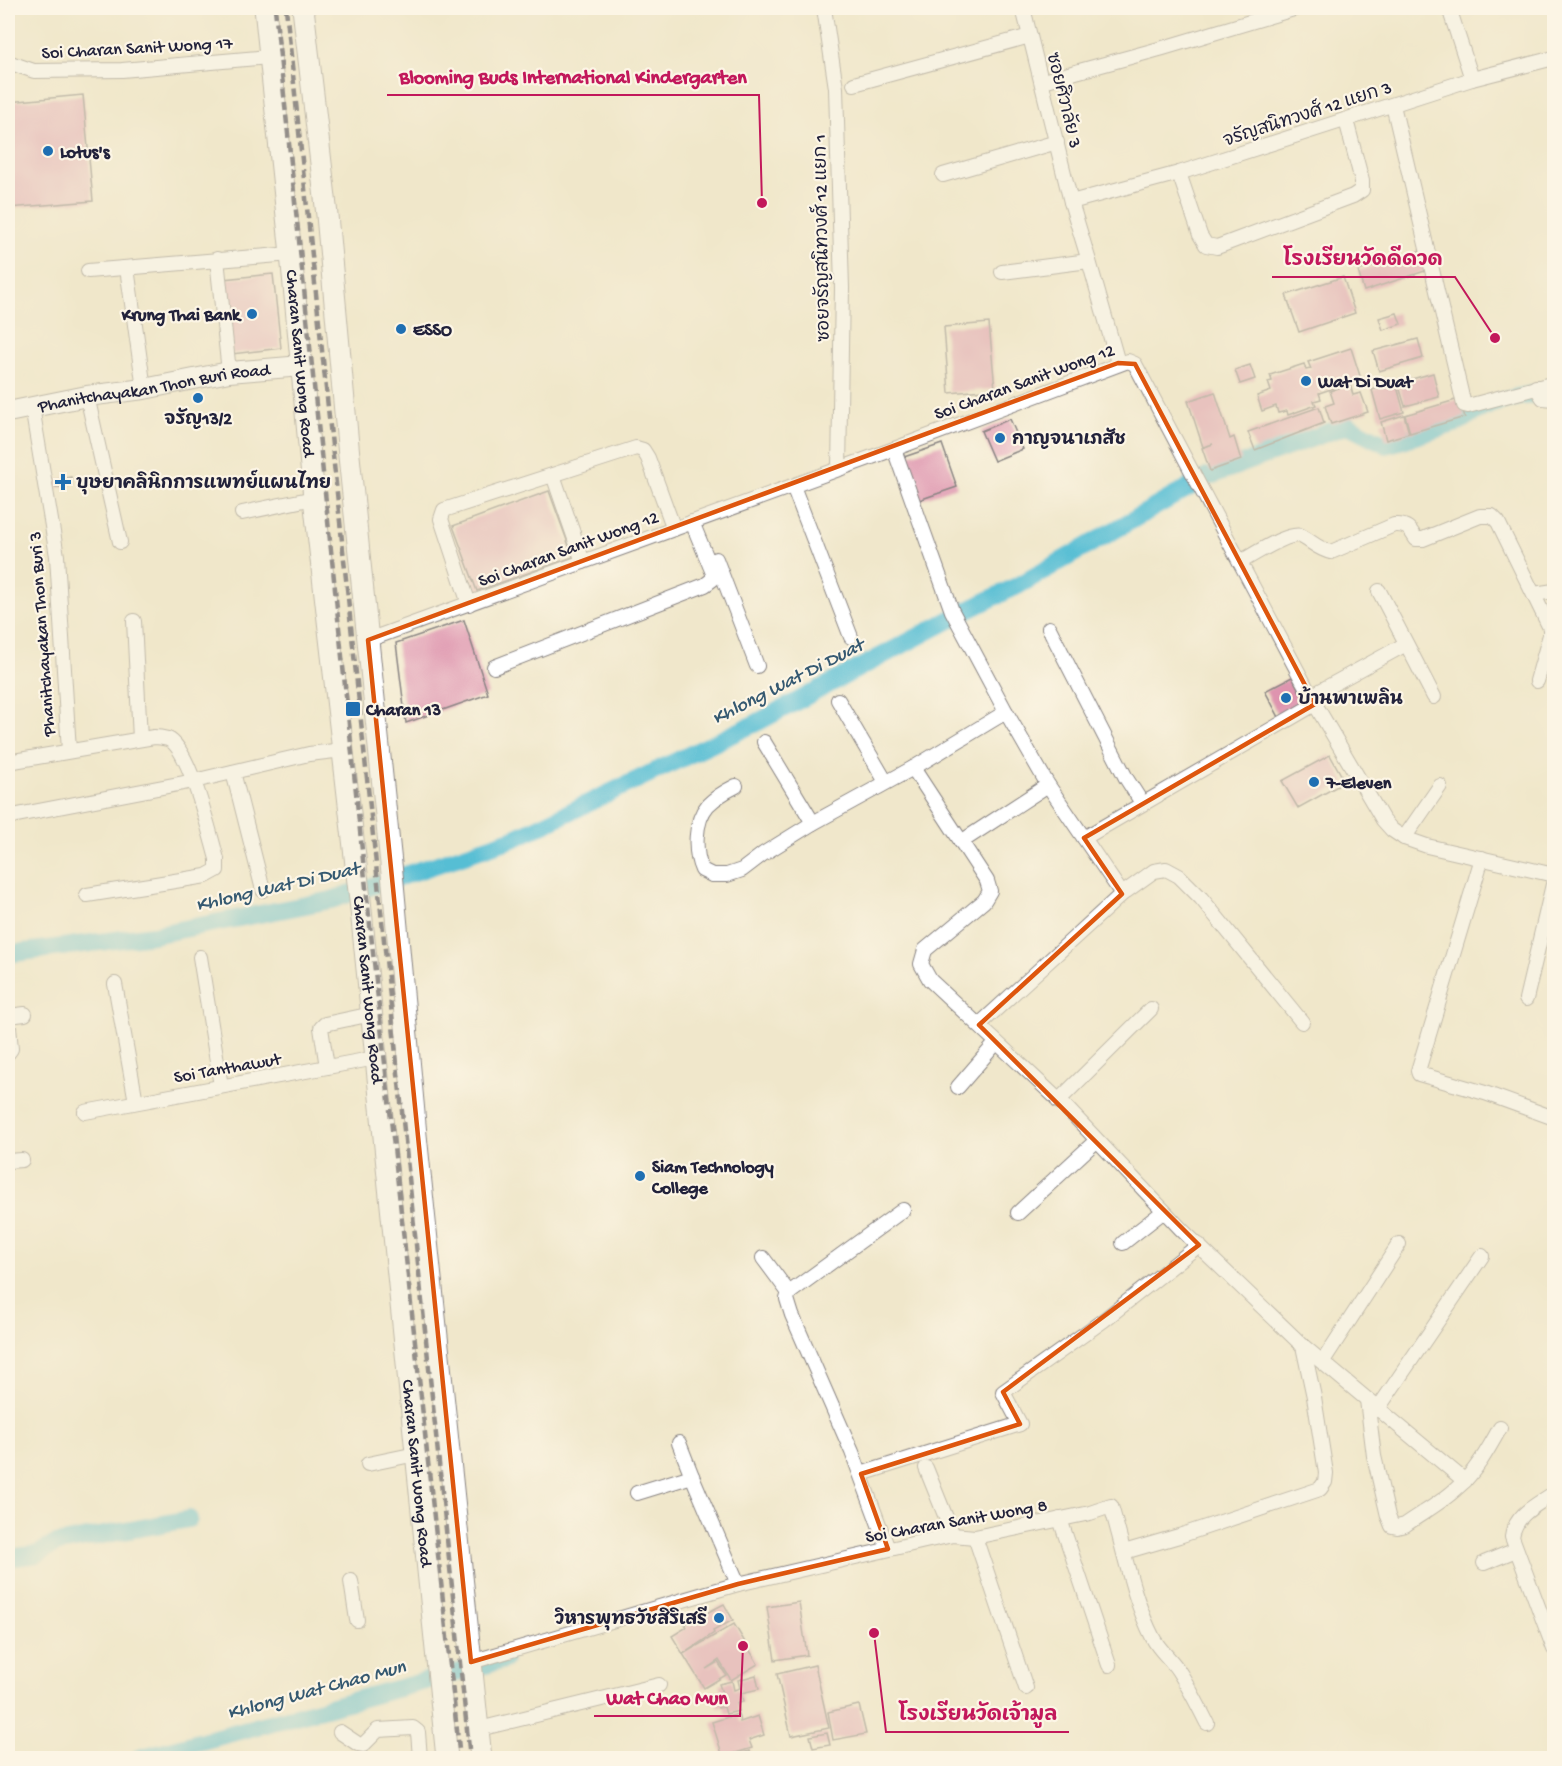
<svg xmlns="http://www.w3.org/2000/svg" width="1562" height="1766" font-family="'Gochi Hand','Playpen Sans Thai',sans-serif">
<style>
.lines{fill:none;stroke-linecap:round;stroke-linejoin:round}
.canal{stroke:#57bed4;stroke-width:18}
.building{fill:#de94af}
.street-casing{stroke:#898483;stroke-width:16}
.secondary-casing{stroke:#898483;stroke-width:22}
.primary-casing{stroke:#898483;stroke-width:23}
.street{stroke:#fff;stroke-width:14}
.secondary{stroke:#fff;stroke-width:20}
.primary{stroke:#fff;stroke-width:21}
.rail{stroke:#22223b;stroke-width:4.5;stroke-dasharray:9 4.5;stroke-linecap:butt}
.marked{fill:none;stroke:#de560e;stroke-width:4.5;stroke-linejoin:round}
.poi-dot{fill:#1f6fb2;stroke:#fcf5e5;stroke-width:2}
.labels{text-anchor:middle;stroke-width:4.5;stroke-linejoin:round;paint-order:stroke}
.street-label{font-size:18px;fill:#22223b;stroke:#fcf5e5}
.poi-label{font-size:18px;font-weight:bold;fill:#22223b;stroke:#fcf5e5;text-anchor:start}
.water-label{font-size:20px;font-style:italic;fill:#355971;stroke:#fcf5e5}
.leader{fill:none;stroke:#c2185b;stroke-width:2}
.callout-dot{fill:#c2185b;stroke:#fcf5e5;stroke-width:2}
.callout-label{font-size:20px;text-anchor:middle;font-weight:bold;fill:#c2185b;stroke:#fcf5e5;stroke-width:4.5;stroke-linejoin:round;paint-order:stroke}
</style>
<rect width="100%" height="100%" fill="#fcf5e5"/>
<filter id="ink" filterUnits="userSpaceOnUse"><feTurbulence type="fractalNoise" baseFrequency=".0167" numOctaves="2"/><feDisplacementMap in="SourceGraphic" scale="12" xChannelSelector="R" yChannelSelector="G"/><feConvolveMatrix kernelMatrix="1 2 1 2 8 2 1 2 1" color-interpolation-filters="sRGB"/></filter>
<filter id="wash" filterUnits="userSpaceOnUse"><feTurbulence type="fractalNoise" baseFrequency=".008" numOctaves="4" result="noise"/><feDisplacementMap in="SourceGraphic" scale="24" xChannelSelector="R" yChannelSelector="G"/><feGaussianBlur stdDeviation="1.35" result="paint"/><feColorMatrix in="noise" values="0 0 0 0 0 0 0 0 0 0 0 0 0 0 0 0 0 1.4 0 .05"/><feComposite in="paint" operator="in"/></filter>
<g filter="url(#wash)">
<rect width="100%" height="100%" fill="#f0e7cb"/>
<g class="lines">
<g class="canal">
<path d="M8,954L153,935L331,900L515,838L758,722L968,610L1021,584L1207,477L1348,425L1387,445L1454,424C1462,421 1467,416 1475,412C1498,399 1528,395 1554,391"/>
<path d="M8,1558L38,1554L55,1544L189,1519"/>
<path d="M139,1758L504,1660"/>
</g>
</g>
<g id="blocks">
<g class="building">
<path d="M83,95L93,201L8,208V102Z"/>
<path d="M1422,250L1428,270L1364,291L1358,271Z"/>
<path d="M273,274L281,348L232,354L223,279Z"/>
<path d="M1343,277L1355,313L1299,332L1286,295Z"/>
<path d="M1397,313L1401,324L1383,330L1379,318Z"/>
<path d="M989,323L995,389L949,393L944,327Z"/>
<path d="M1418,339L1423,358L1379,371L1373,351Z"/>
<path d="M1351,348L1361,379L1319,393L1321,399L1314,401L1316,405L1288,415L1287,411L1278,413L1276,406L1262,411L1257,396L1271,391L1268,382L1272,381L1270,375L1304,364L1306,370L1311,369L1308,362Z"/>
<path d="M1250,365L1255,379L1240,384L1235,370Z"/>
<path d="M1433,373L1439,397L1405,406L1398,383Z"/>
<path d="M1396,383L1404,412L1380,419L1372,390Z"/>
<path d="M1350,384L1353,395L1361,393L1368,412L1331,424L1325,406L1334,403L1330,391Z"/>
<path d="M1215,392L1230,439L1234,437L1241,460L1210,471L1202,448L1213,444L1203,447L1188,401Z"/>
<path d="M1459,399L1465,417L1410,433L1405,415Z"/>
<path d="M1319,407L1324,423L1255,450L1248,432Z"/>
<path d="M1404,415L1409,433L1386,440L1381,422Z"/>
<path d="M1010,419L1023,449L994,461L981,431Z"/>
<path d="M942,444L957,487L919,500L904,457Z"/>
<path d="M71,477L72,485L56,488L55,480Z"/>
<path d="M549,491L573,557L477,591L453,526Z"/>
<path d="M464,620L488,694L406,723L396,643Z"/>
<path d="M1292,677L1307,705L1280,719L1265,691Z"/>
<path d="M1330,755L1345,782L1298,808L1282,781Z"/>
<path d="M799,1602L807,1655L775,1660L767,1607Z"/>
<path d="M724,1604L733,1620L713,1631L714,1633L683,1654L672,1636L687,1627L685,1624Z"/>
<path d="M734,1624L758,1664L731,1680L719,1660L706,1669L718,1662L726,1675L704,1688L683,1654Z"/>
<path d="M815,1665L829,1728L791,1736L777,1674Z"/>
<path d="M756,1675L759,1689L741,1693L743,1702L737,1703L739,1711L726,1714L724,1707L718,1708L714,1695L722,1693L719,1684L732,1681L734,1690L740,1688L738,1680Z"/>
<path d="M859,1705L866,1734L833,1740L828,1712Z"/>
<path d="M738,1714L740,1722L758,1716L764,1735L749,1740L752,1748L723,1757L712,1722Z"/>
<path d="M827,1733L830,1745L813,1748L810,1736Z"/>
<path d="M750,1751L752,1758H726Z"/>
<path d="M916,1753L917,1758H889V1757Z"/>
</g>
</g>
</g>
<g filter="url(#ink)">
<use href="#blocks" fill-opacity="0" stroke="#898483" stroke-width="1.5"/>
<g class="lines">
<defs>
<g id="street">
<path d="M824,8L836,88L842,288L839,469"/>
<path d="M1023,8L1071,202L1089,261L1118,363"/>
<path d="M1449,8L1472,79"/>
<path d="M8,62L34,71L122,70L269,57"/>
<path d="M1043,81L1163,48L1297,8"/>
<path d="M854,84L1030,36"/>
<path d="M1393,105L1464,405L1468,406L1551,384"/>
<path d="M1179,173L1200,235L1206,245L1217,247L1353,196L1362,190V181L1346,120"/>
<path d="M943,175L1057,142"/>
<path d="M1071,202L1179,173L1472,79L1554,58"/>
<path d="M217,259L229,372"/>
<path d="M127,268L144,389"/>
<path d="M88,271L291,254"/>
<path d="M1002,272L1089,261"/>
<path d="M1536,387L1543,398L1554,399"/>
<path d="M87,396L120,542"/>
<path d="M32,407L57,556L69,751"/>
<path d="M894,449L952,611L1006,712L1048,785L1122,894"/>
<path d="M553,475L583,562"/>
<path d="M793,486L851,637"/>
<path d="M242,513L314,498"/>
<path d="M716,559L757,666"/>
<path d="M1240,562C1252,556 1289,531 1301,536C1311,541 1319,550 1331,552L1394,525C1407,524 1410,529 1416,539H1423L1480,516H1492L1498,522L1550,628V635L1537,681"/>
<path d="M1379,591L1434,697"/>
<path d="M1534,594L1554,591"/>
<path d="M469,604L441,519L444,510L636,448L643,450L648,458L674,529"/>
<path d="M134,621L140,739"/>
<path d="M1049,628L1126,778L1142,803"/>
<path d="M368,640L894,449L1128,361L1135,364L1315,704L1383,820L1392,830L1404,838L1427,846L1554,875"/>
<path d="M494,667L705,585L713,579V573L692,522"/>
<path d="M1311,696L1406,644"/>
<path d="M838,700L886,782"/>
<path d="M764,742L813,823"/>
<path d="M8,762L154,737C158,737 164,738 168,739C190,748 210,835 217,859V870L206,876L87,895"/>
<path d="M913,768L987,881L990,891L984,901L925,950L921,964L930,980L1065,1106L1181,1229L1303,1346L1465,1481"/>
<path d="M233,772L263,890"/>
<path d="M736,786C726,791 716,797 708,805C694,821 694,852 702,870L712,875H727L742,870L763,854L813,823L913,768L1006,712"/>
<path d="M12,816L194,781L309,754L343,750"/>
<path d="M1084,838L1315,704"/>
<path d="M1404,838L1440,786"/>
<path d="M961,842L1048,785"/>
<path d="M1482,858L1418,1071L1419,1074L1485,1093L1554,1118"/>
<path d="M200,957L221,1086"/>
<path d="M115,984L136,1102"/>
<path d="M1526,999L1554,880"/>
<path d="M8,1016L11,1049L8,1053"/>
<path d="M8,1016L25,1014"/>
<path d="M979,1025L1122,894L1154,871L1166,869L1179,876L1201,898L1302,1022"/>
<path d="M327,1067L321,1028L325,1024L372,1014"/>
<path d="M958,1087L996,1043"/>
<path d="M1058,1101L1151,1009"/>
<path d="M85,1112L376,1058"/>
<path d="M8,1161L22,1160"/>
<path d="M1018,1213L1096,1141"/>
<path d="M1123,1243L1164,1211"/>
<path d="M763,1258L789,1293"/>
<path d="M1323,1361L1399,1244"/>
<path d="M1367,1400L1374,1456L1388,1516L1392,1526L1397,1527L1405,1525C1422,1513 1441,1503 1456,1489C1475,1473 1488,1450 1500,1428"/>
<path d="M1377,1410L1482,1256"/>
<path d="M679,1443L692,1476"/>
<path d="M368,1464L416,1454"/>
<path d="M926,1468L953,1535"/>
<path d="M861,1474L1020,1424L1003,1392L1104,1320L1199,1245"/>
<path d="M637,1493L692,1476L738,1584"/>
<path d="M1554,1493C1537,1505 1515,1514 1512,1537L1554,1649"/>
<path d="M1060,1519L1109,1665"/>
<path d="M975,1537L1026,1688"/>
<path d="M888,1549L852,1452L792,1315L787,1299L789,1293L903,1210"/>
<path d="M1124,1552L1179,1536L1320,1489L1325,1482L1326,1473L1314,1397L1303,1346"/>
<path d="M1484,1563L1516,1550"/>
<path d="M351,1581L357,1620"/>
<path d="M471,1662L738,1584L925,1541L953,1535L975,1537L1090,1513L1111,1506C1124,1549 1132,1597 1153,1638C1159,1650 1170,1658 1178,1670C1189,1687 1198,1705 1207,1723"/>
<path d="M479,1729L659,1685"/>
<path d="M340,1732L358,1744L363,1745L378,1730L413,1728L418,1732L420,1758"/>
</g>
<g id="secondary">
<path id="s1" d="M8,412L87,396L144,389L229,372L302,366"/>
</g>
<g id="primary">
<path id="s2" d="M265,8L291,254L314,498L360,900L447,1758"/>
<path d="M303,8L327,215L349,456L393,883L416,1135L481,1758"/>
</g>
</defs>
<use href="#street" class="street-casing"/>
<use href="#secondary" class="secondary-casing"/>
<use href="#primary" class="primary-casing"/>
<use href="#street" class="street"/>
<use href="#secondary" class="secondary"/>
<use href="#primary" class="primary"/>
<g class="rail">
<path d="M275,8L363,860L460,1758"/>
<path d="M286,8L470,1758"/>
</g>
</g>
</g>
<path d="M0 0H1562V1766H0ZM1118,363L1135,364L1315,704L1084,838L1122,894L979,1025L1199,1245L1003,1392L1020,1424L861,1474L888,1549L738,1584L471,1662L368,640Z" fill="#f0e7cb" fill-opacity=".55" fill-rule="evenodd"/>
<path class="marked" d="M1118,363L1135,364L1315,704L1084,838L1122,894L979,1025L1199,1245L1003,1392L1020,1424L861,1474L888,1549L738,1584L471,1662L368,640Z"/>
<g class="poi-dot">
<circle cx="48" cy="151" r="6"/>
<circle cx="252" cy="314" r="6"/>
<circle cx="401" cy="329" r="6"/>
<circle cx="1306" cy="381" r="6"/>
<circle cx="198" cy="398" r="6"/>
<circle cx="1000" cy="438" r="6"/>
<path d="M60 473h6v6h6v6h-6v6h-6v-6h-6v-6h6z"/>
<circle cx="1286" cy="698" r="6"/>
<rect x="345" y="701" width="16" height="16" rx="3"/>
<circle cx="1314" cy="782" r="6"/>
<circle cx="640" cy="1176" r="6"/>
<circle cx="719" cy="1618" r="6"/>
</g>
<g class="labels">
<g class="street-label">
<text transform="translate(137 47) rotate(-3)" y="6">Soi Charan Sanit Wong 17</text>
<text transform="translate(1065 100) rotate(76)" y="6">ซอยศิวาลัย 3</text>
<text transform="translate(1307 113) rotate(-18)" y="6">จรัญสนิทวงศ์ 12 แยก 3</text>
<text transform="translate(821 238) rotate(-91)" y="6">ซอยจรัญสนิทวงศ์ 12 แยก 1</text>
<text dy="6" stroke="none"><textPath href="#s2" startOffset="357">Charan Sanit Wong Road</textPath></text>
<text transform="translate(1024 381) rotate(-20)" y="6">Soi Charan Sanit Wong 12</text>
<text dy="6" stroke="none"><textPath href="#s1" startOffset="148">Phanitchayakan Thon Buri Road</textPath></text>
<text transform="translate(568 548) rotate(-20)" y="6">Soi Charan Sanit Wong 12</text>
<text transform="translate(41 634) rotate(-94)" y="6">Phanitchayakan Thon Buri 3</text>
<text dy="6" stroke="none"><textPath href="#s2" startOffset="987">Charan Sanit Wong Road</textPath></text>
<text transform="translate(227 1067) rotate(-10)" y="6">Soi Tanthawut</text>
<text dy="6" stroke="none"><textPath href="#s2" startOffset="1473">Charan Sanit Wong Road</textPath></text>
<text transform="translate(956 1520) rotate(-10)" y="6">Soi Charan Sanit Wong 8</text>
</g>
<g class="poi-label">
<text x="60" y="157">Lotus's</text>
<text x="240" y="320" text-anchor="end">Krung Thai Bank</text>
<text x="413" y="335">ESSO</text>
<text x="1318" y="387">Wat Di Duat</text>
<text x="198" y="424" text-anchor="middle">จรัญ13/2</text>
<text x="1012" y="444">กาญจนาเภสัช</text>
<text x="76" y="488">บุษยาคลินิกการแพทย์แผนไทย</text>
<text x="1298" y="704">บ้านพาเพลิน</text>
<text x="366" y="715">Charan 13</text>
<text x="1326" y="788">7-Eleven</text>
<text x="652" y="1172">Siam Technology<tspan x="652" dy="21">College</tspan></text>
<text x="707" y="1624" text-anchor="end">วิหารพุทธวัชสิริเสรี</text>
</g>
<g class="water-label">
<text transform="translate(787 680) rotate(-27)" y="7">Khlong Wat Di Duat</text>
<text transform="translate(277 885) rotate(-13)" y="7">Khlong Wat Di Duat</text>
<text transform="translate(316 1688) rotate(-15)" y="7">Khlong Wat Chao Mun</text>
</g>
</g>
<path class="leader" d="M762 203L759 95H387M1495 338L1455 277H1272M743 1646L740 1716H594M874 1633L886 1732H1069"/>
<g class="callout-dot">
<circle cx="762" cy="203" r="6"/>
<circle cx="1495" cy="338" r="6"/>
<circle cx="743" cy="1646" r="6"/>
<circle cx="874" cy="1633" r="6"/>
</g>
<g class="callout-label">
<text x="573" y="83">Blooming Buds International Kindergarten</text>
<text x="1363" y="265">โรงเรียนวัดดีดวด</text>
<text x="667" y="1704">Wat Chao Mun</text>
<text x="978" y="1720">โรงเรียนวัดเจ้ามูล</text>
</g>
<rect width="1562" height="1766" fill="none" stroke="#fcf5e5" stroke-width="30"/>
</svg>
